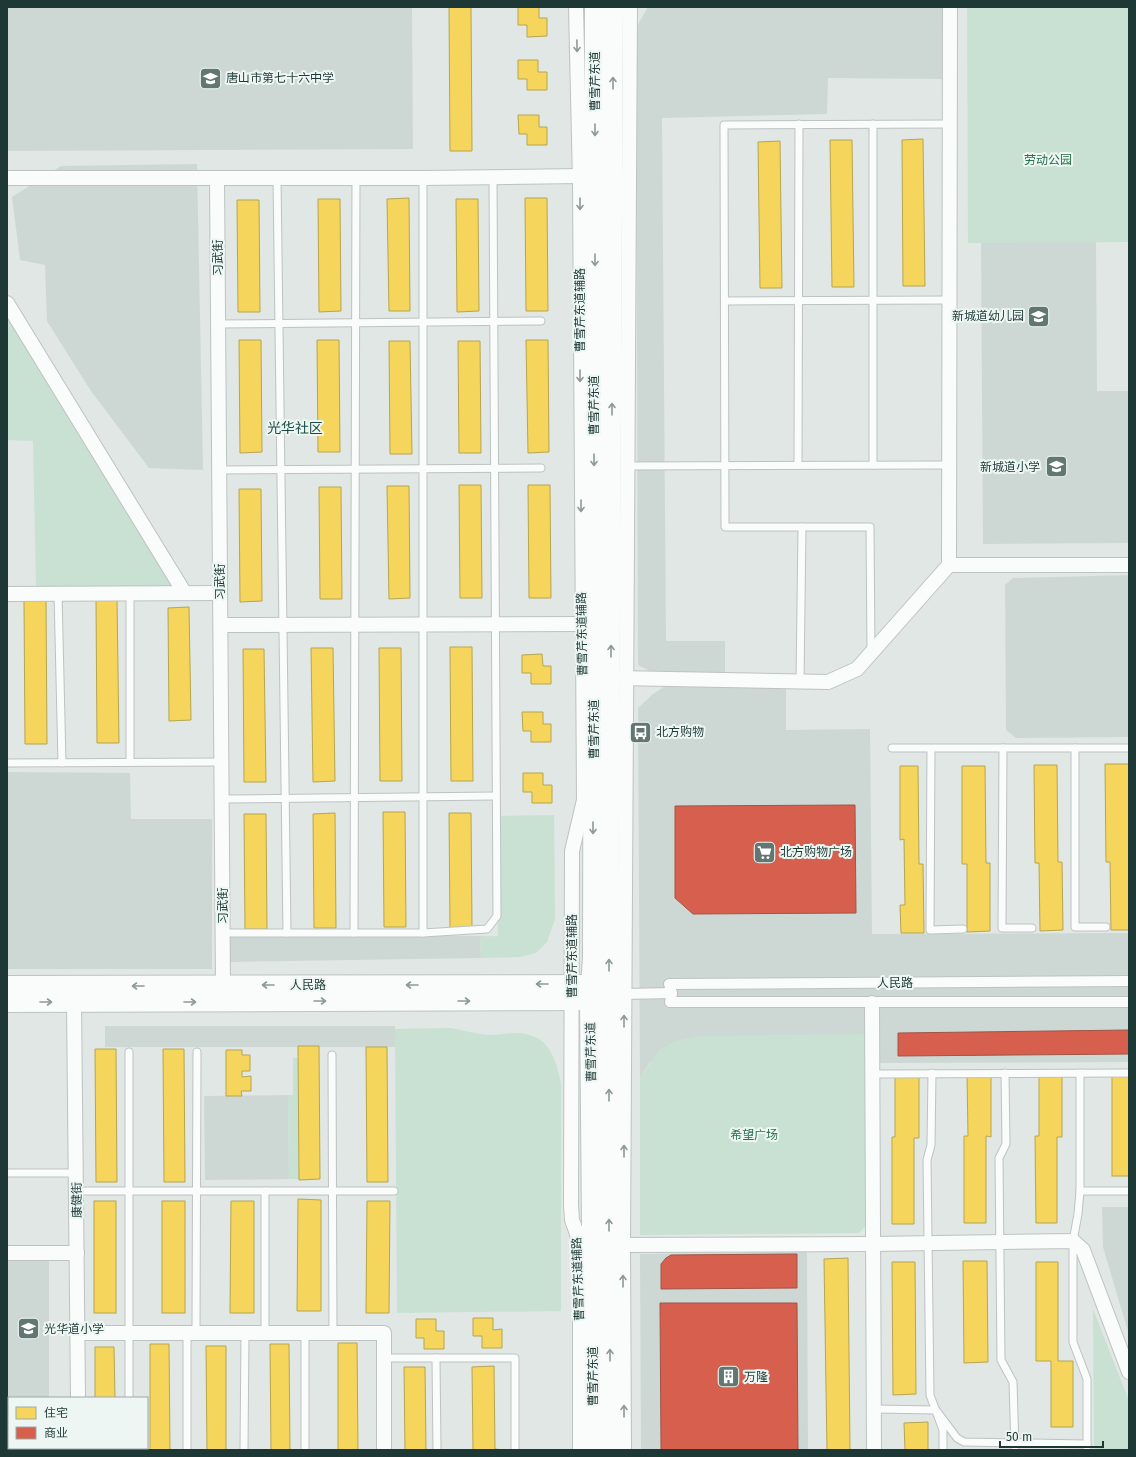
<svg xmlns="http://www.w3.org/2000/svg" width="1136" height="1457" font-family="'Fira Sans','Noto Sans SC',sans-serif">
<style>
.built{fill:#cdd8d4}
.green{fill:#c8e1d2}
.homes{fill:#f6d55c;stroke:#b5a650}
.shops{fill:#d6604d;stroke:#9f5446}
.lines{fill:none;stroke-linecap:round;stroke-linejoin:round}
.service-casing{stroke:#bdc3c1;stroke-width:9}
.pedestrian-casing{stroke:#bdc3c1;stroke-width:12}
.minor-casing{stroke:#bdc3c1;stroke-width:16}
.secondary-casing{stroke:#bcc5c2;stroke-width:22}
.service{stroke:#fafbfb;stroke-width:7}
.pedestrian{stroke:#fafbfb;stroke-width:10}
.minor{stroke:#fafbfb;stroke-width:14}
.secondary{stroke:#fafbfb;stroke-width:20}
.oneway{stroke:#8c9a98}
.labels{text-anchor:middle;stroke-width:4;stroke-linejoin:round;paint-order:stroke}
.poi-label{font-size:12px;fill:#1e3935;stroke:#edf6f3;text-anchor:start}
.street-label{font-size:12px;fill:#1e3935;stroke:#edf6f3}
.park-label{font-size:12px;fill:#28714b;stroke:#edf6f3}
.quarter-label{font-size:14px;fill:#1a4c44;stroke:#edf6f3}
</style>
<rect width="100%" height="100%" fill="#e0e7e4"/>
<g class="built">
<path d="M7,7H412L413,149L7,151Z"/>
<path d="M648,7H942V79L828,78L827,114L662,118L666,641H725V672L653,673L638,665L636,28Z"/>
<path d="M197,164L203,470L149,468L91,391L47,321L45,265L20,260L12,197L61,166Z"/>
<path d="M981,242H1096L1097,391H1129V543L983,544Z"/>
<path d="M1129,575V737L1016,738L1006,730L1005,585L1013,578Z"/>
<path d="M667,685H786V730L870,729L872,934L1129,933V1062L878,1063L650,1062L640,1078L638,708L653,694Z"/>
<path d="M7,772L130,773L131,819H212V969H7Z"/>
<path d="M230,935L498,936L480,937L481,958L230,962Z"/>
<rect x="105" y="1026" width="290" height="21"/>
<path d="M288,1095L289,1179L205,1180L204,1096Z"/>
<path d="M1102,1207H1129V1335L1103,1247Z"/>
<path d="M807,1252L808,1450H641L640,1254Z"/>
<path d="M7,1261H49V1398H9V1448H49V1450H7Z"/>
</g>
<g class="green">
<path d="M967,7H1129V242L968,243Z"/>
<path d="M7,301L188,588L36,587L33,441L7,440Z"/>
<path d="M554,815L555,919L547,942L536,953L519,957L481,958L480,937L498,936L496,816Z"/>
<path d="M450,1028C462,1030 476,1034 489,1035C501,1035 515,1031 526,1034C551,1039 556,1062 561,1083V1311L397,1313L395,1029Z"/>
<path d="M866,1034L868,1223L859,1233L640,1235V1078L659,1050L675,1041L697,1036Z"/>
<path d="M293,1058H300V1179H289L288,1095H293Z"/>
<path d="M1093,1309L1129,1401V1450H1094Z"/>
</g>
<g class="homes">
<path d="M449,7H471L472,151H450Z"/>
<path d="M518,7H539V18H547V36L527,37V25H518Z"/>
<path d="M518,60H538V72H547V90H527V79H518Z"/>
<path d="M518,115H539V127H547V145H527V134H519Z"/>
<path d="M923,139L925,286H903L902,140Z"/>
<path d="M830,140H852L854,287H832Z"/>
<path d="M780,141L782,288H760L758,142Z"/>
<path d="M409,198L410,311H389L387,199Z"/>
<path d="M525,198H547L548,311H526Z"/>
<path d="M318,199H340L341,311L319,312Z"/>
<path d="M456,199H478L479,311L457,312Z"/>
<path d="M237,200H259L260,312H238Z"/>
<path d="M239,340H261L262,452L240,453Z"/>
<path d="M317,340H339L340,452H318Z"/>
<path d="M526,340H548L549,452L528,453Z"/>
<path d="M389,341H410L412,454H390Z"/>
<path d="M458,341H480L481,453H459Z"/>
<path d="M459,485H481L482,598H460Z"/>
<path d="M528,485H550L551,598H529Z"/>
<path d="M387,486H409L410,598L389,599Z"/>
<path d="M319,487H341L342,599H320Z"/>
<path d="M239,489H261L262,601L240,602Z"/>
<path d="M96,599H117L119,743H97Z"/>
<path d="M24,600H46L47,744H25Z"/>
<path d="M189,607L191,720L169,721L168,608Z"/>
<path d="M450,647H472L473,781H451Z"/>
<path d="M311,648H333L335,781L313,782Z"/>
<path d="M379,648H401L402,781H380Z"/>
<path d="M243,649H264L266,782H244Z"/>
<path d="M542,654L543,666H551V684H531V673H522V655Z"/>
<path d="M522,712H543V724H551V742H531V731H523Z"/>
<path d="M1105,764H1129V930H1111L1110,862H1106Z"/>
<path d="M1034,765H1057L1058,862H1062L1063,930L1040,931L1039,863H1035Z"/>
<path d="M900,766H918L919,864H923L924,933H901L900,905H905L904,839L900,840Z"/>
<path d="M962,766H985L986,863H990V931L967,932V864H962Z"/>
<path d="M523,773H543V785H552V803H532V792H523Z"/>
<path d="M383,812H405L406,927H384Z"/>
<path d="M335,813L336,928H314L313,814Z"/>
<path d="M449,813H471L472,927L450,928Z"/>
<path d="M244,814H266L267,929H245Z"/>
<path d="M298,1046H319L320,1179L299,1180Z"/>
<path d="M366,1047H387L388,1182H367Z"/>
<path d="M95,1049H116L117,1182H96Z"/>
<path d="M163,1049H184L185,1182H164Z"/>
<path d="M226,1050H242V1055H250V1071H242V1077L251,1076V1091H241L242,1096H226Z"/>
<path d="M967,1075H991V1137L986,1136V1223H964V1136H968Z"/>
<rect x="1112" y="1075" width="17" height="101"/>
<path d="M919,1076V1138H914V1224H892V1137H895V1077Z"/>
<path d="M1039,1076H1062V1137H1057V1223H1036L1035,1136H1039Z"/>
<path d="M298,1199L321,1200V1311H297Z"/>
<rect x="94" y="1201" width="22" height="112"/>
<rect x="162" y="1201" width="23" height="112"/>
<path d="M231,1201H254V1313H230Z"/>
<path d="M367,1201H390L389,1313H366Z"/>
<path d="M848,1258L850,1450H827L824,1259Z"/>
<path d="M963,1261H987L988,1362L964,1363Z"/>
<path d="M892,1262H915L916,1394L893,1395Z"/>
<path d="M1036,1262H1058V1361H1073V1427H1051V1361H1036Z"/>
<path d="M473,1318H493V1330L502,1329V1348H482V1336H473Z"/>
<path d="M416,1319H436V1331H444V1349H424V1338H416Z"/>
<path d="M338,1343H357L358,1450H338Z"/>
<path d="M150,1344H169L170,1450H150Z"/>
<path d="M270,1344H289L290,1450H271Z"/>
<path d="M206,1346H226V1450H207Z"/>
<path d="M95,1347H114L115,1398H95Z"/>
<path d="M494,1366L495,1449L504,1450H473L472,1367Z"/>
<path d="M404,1367H425L426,1450H405Z"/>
<path d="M928,1422V1450H905L904,1423Z"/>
<rect x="96" y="1448" width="19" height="2"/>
</g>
<g class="shops">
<path d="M855,805L856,913L693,914L675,898V806Z"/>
<path d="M1129,1030V1054L898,1056V1033Z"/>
<path d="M797,1254V1288L661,1289V1264L666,1258L671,1255Z"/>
<path d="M660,1303H797L798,1450H661Z"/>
</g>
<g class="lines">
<defs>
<g id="service">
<path d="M277,178L287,933"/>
<path d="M725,301L949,300"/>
<path d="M218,324L541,321"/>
<path d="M798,465L799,124"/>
<path d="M873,465V124"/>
<path d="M627,466L949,465"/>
<path d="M219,470L541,468"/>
<path d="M58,593L62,763"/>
<path d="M130,593V762"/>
<path d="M871,652L870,527H725L724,125L949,124"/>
<path d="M800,681L802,527"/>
<path d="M892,748H1129"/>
<path d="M1003,748L1002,928H1032"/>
<path d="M1075,748V927H1106"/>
<path d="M931,749L930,930L963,929"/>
<path d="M7,763L222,762"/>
<path d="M222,799L495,796"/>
<path d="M223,933H423L487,929L497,916L493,177"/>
<path d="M354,933L356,178"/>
<path d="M423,933V178"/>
<path d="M129,1052V1398"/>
<path d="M332,1055L333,1333"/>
<path d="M932,1073L931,1145L927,1160L930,1395L943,1430V1450"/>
<path d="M1005,1073L1006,1144L999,1158L1001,1360L1013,1382L1015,1450"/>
<path d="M1080,1073V1191L1078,1214L1073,1241V1342L1087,1379V1450"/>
<path d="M873,1074L1129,1073"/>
<path d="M7,1173H76"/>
<path d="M77,1191H394"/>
<path d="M1080,1191H1129"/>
<path d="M196,1333L197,1052"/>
<path d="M265,1333V1191"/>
<path d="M305,1333V1450"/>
<path d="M384,1358H515V1450"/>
<path d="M436,1358L437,1450"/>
<path d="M874,1409L936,1410L957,1438L964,1442L1087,1444"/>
<path d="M129,1450V1448"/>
<path d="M187,1450V1333"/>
<path d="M244,1450L245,1333"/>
</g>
<g id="pedestrian">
<path d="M1129,981L669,984L672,993L670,1002H1129"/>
<path d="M624,994L672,993"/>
</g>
<g id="minor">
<path d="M576,7L580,182L584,800L572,851L571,1205L572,1220L580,1242V1450"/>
<path d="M7,178H423L580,176"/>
<path d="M217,178L223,985"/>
<path d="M7,303L184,592"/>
<path d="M949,565H1129"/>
<path d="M7,594L220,593"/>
<path d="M221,625L581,624"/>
<path d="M617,678L828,682L857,669L949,565L950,7"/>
<path d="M74,1002L78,1398"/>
<path d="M872,1003L874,1450"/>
<path d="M623,1245L873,1244L1073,1241L1083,1250L1129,1372"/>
<path d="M7,1253H77"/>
<path d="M78,1333H384V1450"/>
<path d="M78,1450V1448"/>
<path d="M624,1450L623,1245L630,7"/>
</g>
<g id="secondary">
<path d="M7,986L605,985"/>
<path d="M7,1002L603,1000"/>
<path d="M594,1450L590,1001L593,958L595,7"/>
<path d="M610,1450L608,1000L613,7"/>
</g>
</defs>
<use href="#service" class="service-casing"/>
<use href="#pedestrian" class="pedestrian-casing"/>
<use href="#minor" class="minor-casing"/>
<use href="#secondary" class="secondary-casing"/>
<use href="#service" class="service"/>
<use href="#pedestrian" class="pedestrian"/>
<use href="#minor" class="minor"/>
<use href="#secondary" class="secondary"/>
</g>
<defs><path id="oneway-shaft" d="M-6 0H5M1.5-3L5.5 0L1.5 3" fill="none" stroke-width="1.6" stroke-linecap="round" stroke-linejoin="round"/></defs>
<g class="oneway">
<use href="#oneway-shaft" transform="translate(577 46) rotate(89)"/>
<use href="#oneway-shaft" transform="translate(613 83) rotate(-90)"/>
<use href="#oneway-shaft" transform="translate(595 130) rotate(90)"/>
<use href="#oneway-shaft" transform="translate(580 204) rotate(90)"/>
<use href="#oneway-shaft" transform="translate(595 260) rotate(90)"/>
<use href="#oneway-shaft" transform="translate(580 376) rotate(90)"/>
<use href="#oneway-shaft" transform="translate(612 409) rotate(-90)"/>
<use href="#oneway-shaft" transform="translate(594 460) rotate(90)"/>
<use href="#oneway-shaft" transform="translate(581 506) rotate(90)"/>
<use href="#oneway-shaft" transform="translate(611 651) rotate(-90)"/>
<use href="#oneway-shaft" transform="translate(593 828) rotate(90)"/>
<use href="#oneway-shaft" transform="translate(609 965) rotate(-90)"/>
<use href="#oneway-shaft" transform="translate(542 984) rotate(180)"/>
<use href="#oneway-shaft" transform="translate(268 985) rotate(180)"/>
<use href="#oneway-shaft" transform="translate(412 985) rotate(180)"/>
<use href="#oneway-shaft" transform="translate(138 986) rotate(180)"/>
<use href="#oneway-shaft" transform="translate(320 1001)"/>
<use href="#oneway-shaft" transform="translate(464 1001)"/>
<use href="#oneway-shaft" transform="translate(46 1002)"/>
<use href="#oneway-shaft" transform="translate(190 1002)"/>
<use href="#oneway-shaft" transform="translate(624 1021) rotate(-90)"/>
<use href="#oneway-shaft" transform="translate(609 1095) rotate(-90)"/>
<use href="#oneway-shaft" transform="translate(624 1151) rotate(-90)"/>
<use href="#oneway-shaft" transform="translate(609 1225) rotate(-90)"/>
<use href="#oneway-shaft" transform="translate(623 1281) rotate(-90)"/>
<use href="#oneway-shaft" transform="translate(610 1355) rotate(-90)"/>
<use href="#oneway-shaft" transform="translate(624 1411) rotate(-90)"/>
</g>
<defs>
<symbol id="school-square" viewBox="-11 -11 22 22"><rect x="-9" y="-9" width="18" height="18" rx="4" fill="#627672" stroke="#edf6f3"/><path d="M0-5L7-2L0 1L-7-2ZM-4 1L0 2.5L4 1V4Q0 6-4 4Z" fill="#fff"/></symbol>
<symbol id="bus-square" viewBox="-11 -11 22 22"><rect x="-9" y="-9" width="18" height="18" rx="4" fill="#627672" stroke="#edf6f3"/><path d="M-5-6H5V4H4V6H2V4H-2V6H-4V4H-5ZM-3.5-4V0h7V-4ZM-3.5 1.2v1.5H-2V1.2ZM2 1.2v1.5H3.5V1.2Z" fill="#fff"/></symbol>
<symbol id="supermarket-square" viewBox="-11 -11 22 22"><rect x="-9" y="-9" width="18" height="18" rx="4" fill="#627672" stroke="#edf6f3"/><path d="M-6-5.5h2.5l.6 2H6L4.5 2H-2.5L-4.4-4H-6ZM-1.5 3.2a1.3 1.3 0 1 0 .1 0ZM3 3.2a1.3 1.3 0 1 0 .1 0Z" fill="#fff"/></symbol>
<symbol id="building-square" viewBox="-11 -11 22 22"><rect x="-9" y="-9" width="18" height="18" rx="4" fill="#627672" stroke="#edf6f3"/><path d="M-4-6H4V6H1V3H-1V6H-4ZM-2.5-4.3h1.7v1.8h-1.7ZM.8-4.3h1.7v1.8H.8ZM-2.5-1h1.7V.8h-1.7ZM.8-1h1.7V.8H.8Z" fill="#fff"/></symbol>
</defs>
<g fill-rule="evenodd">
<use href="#school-square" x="198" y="66" width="25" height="25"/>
<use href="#school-square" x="1026" y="304" width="25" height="25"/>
<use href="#school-square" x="1044" y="454" width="25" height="25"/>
<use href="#bus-square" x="628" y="720" width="25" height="25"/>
<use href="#supermarket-square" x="752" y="840" width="25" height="25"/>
<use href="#school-square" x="16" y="1316" width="25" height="25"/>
<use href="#building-square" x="716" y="1364" width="25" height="25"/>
</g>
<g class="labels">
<g class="poi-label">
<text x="226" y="82">唐山市第七十六中学</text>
<text x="1024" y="320" text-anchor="end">新城道幼儿园</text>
<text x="1040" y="471" text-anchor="end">新城道小学</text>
<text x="656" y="736">北方购物</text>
<text x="780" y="856">北方购物广场</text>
<text x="44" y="1333">光华道小学</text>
<text x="744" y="1381">万隆</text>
</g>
<g class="street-label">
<text transform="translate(595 81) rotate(-90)" y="4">曹雪芹东道</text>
<text transform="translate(218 258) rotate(-90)" y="4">习武街</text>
<text transform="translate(580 310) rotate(-90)" y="4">曹雪芹东道辅路</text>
<text transform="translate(594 405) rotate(-90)" y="4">曹雪芹东道</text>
<text transform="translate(220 582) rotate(-90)" y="4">习武街</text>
<text transform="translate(582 634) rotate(-91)" y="4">曹雪芹东道辅路</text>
<text transform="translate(594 729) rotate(-90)" y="4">曹雪芹东道</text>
<text transform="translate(223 906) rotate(-90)" y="4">习武街</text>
<text transform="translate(572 956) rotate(-90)" y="4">曹雪芹东道辅路</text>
<text x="895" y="987">人民路</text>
<text x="308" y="989">人民路</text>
<text transform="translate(591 1052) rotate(-91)" y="4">曹雪芹东道</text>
<text transform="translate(77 1200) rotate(-91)" y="4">康健街</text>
<text transform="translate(578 1279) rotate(-92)" y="4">曹雪芹东道辅路</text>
<text transform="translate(593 1376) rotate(-90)" y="4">曹雪芹东道</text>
</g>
<g class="park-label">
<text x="1048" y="164">劳动公园</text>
<text x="754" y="1139">希望广场</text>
</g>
<g class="quarter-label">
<text x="295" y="433">光华社区</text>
</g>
</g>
<rect width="1136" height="1457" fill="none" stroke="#1e3935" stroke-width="16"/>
<rect x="8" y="1397" width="140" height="52" fill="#edf6f3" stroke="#9aaaa7"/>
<rect x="16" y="1407" width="20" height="12" fill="#f6d55c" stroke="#9aaaa7"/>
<text x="44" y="1417" font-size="12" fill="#1e3935">住宅</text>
<rect x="16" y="1427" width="20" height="12" fill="#d6604d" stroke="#9aaaa7"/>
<text x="44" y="1437" font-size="12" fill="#1e3935">商业</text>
<path d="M1000 1441v6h103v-6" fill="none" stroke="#1e3935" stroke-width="2"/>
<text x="1006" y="1441" font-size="12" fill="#1e3935" stroke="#edf6f3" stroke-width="3" paint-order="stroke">50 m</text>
</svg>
